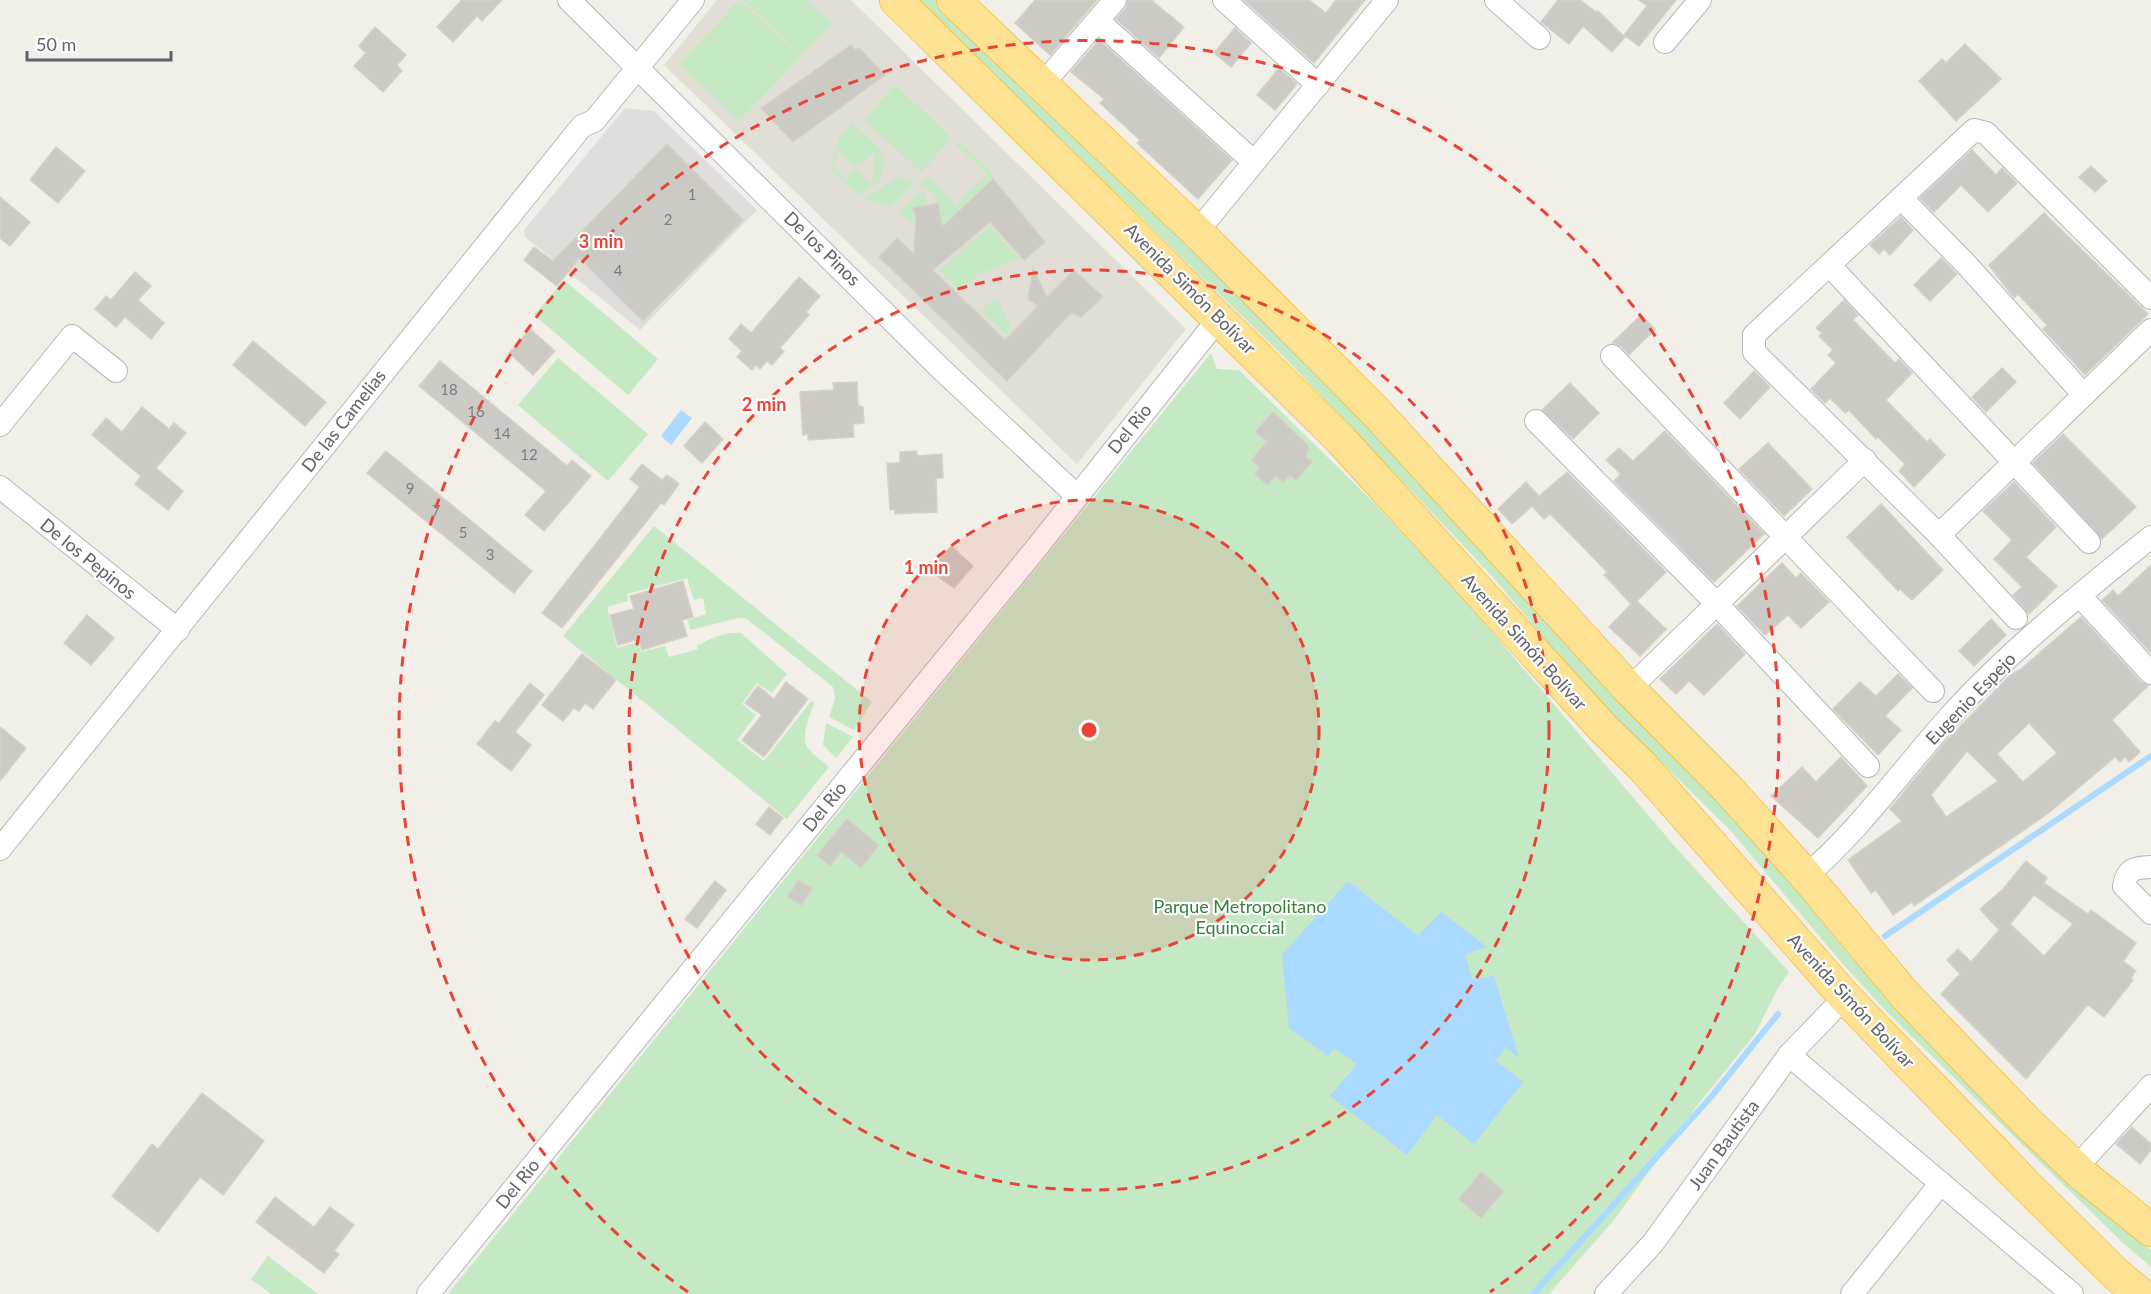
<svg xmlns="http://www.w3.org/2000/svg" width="2151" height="1294" font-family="Lato,sans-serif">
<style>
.industrial{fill:#e0deda}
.education{fill:#e1ded6}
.green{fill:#c5e8c5;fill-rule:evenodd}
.water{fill:#aadaff}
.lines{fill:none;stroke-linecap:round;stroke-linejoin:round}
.stream{stroke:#aadaff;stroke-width:6}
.building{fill:#cccac5;stroke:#d6d1c6;stroke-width:1.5;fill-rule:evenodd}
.street-casing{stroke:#b5b8bc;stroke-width:24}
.highway-casing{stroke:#f9ab00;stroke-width:34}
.street{stroke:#fff;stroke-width:22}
.highway{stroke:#fde293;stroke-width:33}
.ring{fill:none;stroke:#ea4335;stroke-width:3;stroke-dasharray:10 8}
.labels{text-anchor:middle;stroke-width:4.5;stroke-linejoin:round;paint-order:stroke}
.number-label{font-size:15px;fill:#7a7d7f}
.street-label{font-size:18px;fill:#5f6368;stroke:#fff}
.park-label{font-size:18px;fill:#348238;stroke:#fff}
.centre{fill:#ea4335;stroke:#fff;stroke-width:3}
.ring-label{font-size:18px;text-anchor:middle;font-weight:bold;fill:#ea4335;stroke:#fff;stroke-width:4.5;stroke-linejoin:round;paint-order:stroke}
</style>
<rect width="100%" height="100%" fill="#f1efe8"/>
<path class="industrial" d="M625,108L654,111L757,210L640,330L525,237L524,230Z"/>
<path class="education" d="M717,0H851L1186,329L1077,464L664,65Z"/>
<g class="green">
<path d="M739,0L801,56L739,121L679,64L709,32L737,58L710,32Z"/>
<path d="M743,0H807L832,23L802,55Z"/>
<path d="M918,0H936L1295,348L1766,853L1850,956L1955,1067L2151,1250V1267L2123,1243L1886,1011L1841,962L1730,830L1588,690L1492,576L1285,358Z"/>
<path d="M895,85L952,138L921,172L864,120Z"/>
<path d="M852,123L879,148L885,162L880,181L859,195L830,169L838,140ZM838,148L845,159L855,166L864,162L875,151L872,186L858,171H853L845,182L840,172L831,166L837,157Z"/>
<path d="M959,142L995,176L936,231L919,227L899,213L916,196L923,194L921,183L928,176L956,205L988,174L956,145ZM923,184C936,195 938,198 935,216L916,224L912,208L926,205Z"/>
<path d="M899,177L910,180L914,184L891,207L864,198Z"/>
<path d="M990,226L1020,259L979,274L960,290L938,271Z"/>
<path d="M564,280L658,359L628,395L534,315Z"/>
<path d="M993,299L998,300L1012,330L1007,335L981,311Z"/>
<path d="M1211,353L1217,369L1239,370L1376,505L1465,600L1677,849L1789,972L1778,988L1755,1034L1696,1107L1614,1220L1549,1294H448Z"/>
<path d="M558,358L648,434L608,481L518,405Z"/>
<path d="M654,526L872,702L854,730L829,717L835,699L833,687L747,619L738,618L690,630L688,620L706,614L703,598L694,600L687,578L627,594L628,601L607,607L617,648L638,642L641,652L665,646L669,657L698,649L697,646C709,639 726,631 741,633L787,674L772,693L757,683L742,704L756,715L737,740L764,761L812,700L814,704C810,714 801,735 807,747C811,754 822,760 829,767L787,819L563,636Z"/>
<path d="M826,723L853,737L836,758L823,745Z"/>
<path d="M268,1256L318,1294H271L251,1279Z"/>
</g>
<g class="water">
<path d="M681,410L692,418L671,445L661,436Z"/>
<path d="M1348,881L1418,936L1441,912L1487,947L1465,954L1472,979L1494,976L1519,1058L1505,1047L1496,1061L1523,1082L1474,1144L1437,1115L1407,1155L1330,1096L1357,1064L1334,1048L1328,1056L1289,1028L1282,955Z"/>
</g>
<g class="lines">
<g class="stream">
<path d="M1885,936L2151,756"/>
<path d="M1533,1294L1711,1097L1778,1014"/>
</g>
</g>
<g class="building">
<path d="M460,0H502L482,21L477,16L453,42L437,27L461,1Z"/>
<path d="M1035,0H1097L1050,55L1015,23Z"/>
<path d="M1128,0H1151L1184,27L1159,58L1116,19L1126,8Z"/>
<path d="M1244,0H1309L1326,13L1336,0H1365L1314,63Z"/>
<path d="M1558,0H1580L1596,12L1598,11L1625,37L1612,52L1583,26L1569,44L1541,22Z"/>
<path d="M1639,0H1676L1639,46L1624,35L1647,6Z"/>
<path d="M375,27L406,55L397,65L402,71L383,92L354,66L366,53L359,46Z"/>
<path d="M1235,28L1251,43L1231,67L1214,53Z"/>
<path d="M1099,40L1232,160L1198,199L1137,143L1140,140L1100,103L1104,99L1071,72Z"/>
<path d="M1965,44L2001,79L1956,121L1919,81L1942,59L1946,63Z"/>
<path d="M851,45L855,50L859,48L885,75L793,142L761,108Z"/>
<path d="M1279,68L1297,84L1275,110L1257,95Z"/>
<path d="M667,144L743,220L643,321L579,258L557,286L524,260L534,247L553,261Z"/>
<path d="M56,147L85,171L58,203L30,180Z"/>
<path d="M1972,150L1996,175L2002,168L2017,183L1988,212L1961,185L1934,212L1920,198Z"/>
<path d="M2091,166L2107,181L2095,192L2079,177Z"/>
<path d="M993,179L1045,242L1024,260L990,222L933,270L1005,340L1038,306L1028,299L1033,268L1047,297L1074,270L1103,297L1081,317L1071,313L1007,381L879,257L897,238L914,254L916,216L912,208L938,203L942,227Z"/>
<path d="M0,197L30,222L10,246L0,238Z"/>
<path d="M2044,213L2148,314L2085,375L2043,329L2047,325L2018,294L2014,298L1989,265Z"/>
<path d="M1901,217L1913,230L1890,255L1884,249L1879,254L1870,245Z"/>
<path d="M1941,258L1957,274L1930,301L1914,285Z"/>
<path d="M135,272L151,286L138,300L164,323L151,339L125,317L116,327L95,309L106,296L111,300Z"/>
<path d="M799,277L820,296L806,312L809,315L780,348L784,351L772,365L767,361L760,369L756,365L752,370L737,357L742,351L729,339L741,324L751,333Z"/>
<path d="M1844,300L1858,315L1853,320L1895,363L1899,359L1912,373L1886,400L1927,442L1930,439L1945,455L1914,487L1899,471L1905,464L1878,437L1876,439L1849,410L1845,413L1830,398L1825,403L1811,389L1836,363L1828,355L1833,350L1819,336L1822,333L1816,328Z"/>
<path d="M1641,315L1655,329L1629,355L1621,346L1612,343Z"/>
<path d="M530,329L555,351L533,375L509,353Z"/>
<path d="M253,341L326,402L305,426L233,365Z"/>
<path d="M440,361L567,466L572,460L591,476L544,531L525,515L546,491L419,386Z"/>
<path d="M2002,368L2016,382L1986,412L1972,397Z"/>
<path d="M1754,371L1770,387L1740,419L1724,403Z"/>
<path d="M857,382L858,405L863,407L864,423L853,424L854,437L808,440V434L803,435L800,392L834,390L833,383Z"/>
<path d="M1570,383L1599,413L1573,439L1542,410Z"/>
<path d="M142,407L169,429L174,423L186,433L156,468L183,491L168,510L135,484L141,476L92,435L106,418L122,432Z"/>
<path d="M1273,412L1309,446L1306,457L1312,462L1296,480L1290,475L1283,482L1276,476L1267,485L1255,474L1260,468L1251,460L1267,442L1255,432Z"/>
<path d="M705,422L723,439L702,463L684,446Z"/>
<path d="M1665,431L1764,534L1714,582L1614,481L1621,474L1606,460L1619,448L1633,461Z"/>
<path d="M2063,434L2136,507L2102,539L2033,463Z"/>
<path d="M1768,443L1812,489L1784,516L1739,469Z"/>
<path d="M386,451L532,571L514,593L367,473Z"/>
<path d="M916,451L918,456L942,454L943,478H936L937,512L895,514V509L890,510L887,463H900V452Z"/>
<path d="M642,464L662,480L667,475L679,484L664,505L661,503L562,628L542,613L640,487L630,479Z"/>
<path d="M1567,472L1666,572L1637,601L1666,629L1640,656L1609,627L1631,604L1604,575L1607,572L1579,543L1550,514L1544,519L1532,506L1512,524L1498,509L1526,482L1539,496Z"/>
<path d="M2014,482L2056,527L2026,557L2057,586L2029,614L2013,595L2022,587L1994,559L2012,540L1983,511Z"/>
<path d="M1881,504L1943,570L1912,600L1900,589L1898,591L1847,537Z"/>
<path d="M951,546L973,566L954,588L930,571Z"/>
<path d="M1782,563L1796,578L1801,573L1829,602L1801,628L1788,615L1765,635L1737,606Z"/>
<path d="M2151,565V653L2102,600L2113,590L2118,596Z"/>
<path d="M683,581L693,617L682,620L687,636L642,650L639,639L618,645L610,615L634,609L630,596Z"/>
<path d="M87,615L114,638L91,665L64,643Z"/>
<path d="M2081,617L2141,682L2148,686L2112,720L2140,752L2129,762L2125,757L2120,762L2115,757L2050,812L1914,906L1912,902L1893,915L1876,890L1871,893L1848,860L1902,821L1890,809L1945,742L2010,675L2021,669ZM2029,723L2057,753L2023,782L1997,754ZM1967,751L1998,781L1946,817L1931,795Z"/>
<path d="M1991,619L2006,635L1974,666L1959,651Z"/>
<path d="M1717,624L1745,654L1704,695L1689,681L1676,694L1660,679Z"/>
<path d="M582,654L616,680L593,709L585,703L579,711L574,708L563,721L542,705Z"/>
<path d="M1898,674L1912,688L1885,716L1901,730L1878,755L1833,709L1860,682L1876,696Z"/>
<path d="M786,682L808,699L764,757L742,740L762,715L745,703L758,686L774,699Z"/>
<path d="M530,683L544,695L515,732L531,745L511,771L477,744L495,721L499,723Z"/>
<path d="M0,727L26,748L0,781Z"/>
<path d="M1841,757L1867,786L1818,838L1771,796L1802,767L1816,782Z"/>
<path d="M769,807L783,818L770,835L756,824Z"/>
<path d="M847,819L879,845L861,868L841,852L830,866L817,855Z"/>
<path d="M2026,861L2047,878L2044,883L2088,914L2091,910L2136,943L2123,961L2136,971L2131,978L2133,980L2104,1017L2088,1005L2085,1008L2026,1079L1941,994L1960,974L1947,960L1958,949L1971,962L1999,930L1980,909L2003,889ZM2034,895L2073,924L2044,956L2010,924Z"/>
<path d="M798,880L812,888L802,905L788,897Z"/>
<path d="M715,881L726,890L697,928L685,919Z"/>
<path d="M202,1093L264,1141L223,1195L200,1177L158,1232L112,1196L152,1144L158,1149Z"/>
<path d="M2132,1127L2151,1144V1150L2140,1164L2116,1144Z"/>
<path d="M1481,1172L1504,1191L1481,1218L1459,1199Z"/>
<path d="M275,1197L314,1227L330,1207L354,1225L334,1251L339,1254L324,1273L256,1222Z"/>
</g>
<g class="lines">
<defs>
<g id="street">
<path d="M569,0L941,369L1077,496"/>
<path d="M1224,0L1318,85"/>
<path d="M1496,0L1539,38"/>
<path d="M1098,21L1254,162"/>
<path d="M1665,42L1700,0"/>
<path d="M1042,85L1115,0"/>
<path d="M1901,198L1965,263L2084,395"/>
<path d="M1197,232L1387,0"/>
<path d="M1830,266L2089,542"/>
<path d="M1612,356L1933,691"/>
<path d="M1536,421L1717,604L1868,766"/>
<path d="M0,425L72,336L116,371"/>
<path d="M0,487L178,630"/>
<path d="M1939,535L2151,330"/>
<path d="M2080,596L2151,673"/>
<path d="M2016,618L1939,535L1754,352V335L1974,130L1986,133L2151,298"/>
<path d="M1629,689L1865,460"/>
<path d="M0,849L582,126L594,121L693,0"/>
<path d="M2151,867C2135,868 2127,868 2124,886L2151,913"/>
<path d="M1806,876C1860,830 1905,766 1953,713C2010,650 2084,591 2151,537"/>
<path d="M1789,1055L2072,1294"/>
<path d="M2076,1168L2151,1086"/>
<path d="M428,1294L1038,546L1219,318"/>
<path d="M1606,1294L1653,1243L1789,1055L1845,997"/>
<path d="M1852,1294L1941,1183"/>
</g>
<g id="highway">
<path d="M896,0L1341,440L1603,728L1642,766L1845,997L2025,1184L2116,1274L2140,1294"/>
<path d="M953,0L1197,232L1375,411L1629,689L1728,789L1806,876L1905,995L2027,1122L2084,1176L2151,1230"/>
</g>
</defs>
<use href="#street" class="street-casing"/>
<use href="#highway" class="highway-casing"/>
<use href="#street" class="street"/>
<use href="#highway" class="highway"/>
</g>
<circle cx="1089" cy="730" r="230" fill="#ea4335" fill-opacity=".12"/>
<g class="ring">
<circle cx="1089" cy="730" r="230"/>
<circle cx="1089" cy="730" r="460"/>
<path d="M688 1292A690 690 0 1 1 1490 1292"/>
</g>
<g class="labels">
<g class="number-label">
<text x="692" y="200">1</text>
<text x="668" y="225">2</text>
<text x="618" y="276">4</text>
<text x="449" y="395">18</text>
<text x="476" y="417">16</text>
<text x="502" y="439">14</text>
<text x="529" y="460">12</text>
<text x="410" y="494">9</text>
<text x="436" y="516">7</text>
<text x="463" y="538">5</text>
<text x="490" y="560">3</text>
</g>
<g class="street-label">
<text transform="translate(822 249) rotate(44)" y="6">De los Pinos</text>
<text transform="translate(1190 289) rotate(45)" y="6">Avenida Simón Bolívar</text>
<text transform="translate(344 421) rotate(-52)" y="6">De las Camelias</text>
<text transform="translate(1130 429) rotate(-51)" y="6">Del Rio</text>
<text transform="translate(88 559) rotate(39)" y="6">De los Pepinos</text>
<text transform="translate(1524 642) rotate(48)" y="6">Avenida Simón Bolívar</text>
<text transform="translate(1971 699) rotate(-46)" y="6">Eugenio Espejo</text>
<text transform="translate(825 807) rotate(-51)" y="6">Del Rio</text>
<text transform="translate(1851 1001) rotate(47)" y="6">Avenida Simón Bolívar</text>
<text transform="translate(1724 1145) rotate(-54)" y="6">Juan Bautista</text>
<text transform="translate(518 1184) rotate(-51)" y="6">Del Rio</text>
</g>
<g class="park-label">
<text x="1240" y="913">Parque Metropolitano<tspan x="1240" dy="21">Equinoccial</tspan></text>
</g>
</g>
<circle cx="1089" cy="730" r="9" class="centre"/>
<g class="ring-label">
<text x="601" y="248">3 min</text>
<text x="764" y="411">2 min</text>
<text x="926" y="574">1 min</text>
</g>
<path d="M27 51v9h144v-9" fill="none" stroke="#5f6368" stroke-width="3"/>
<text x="36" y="51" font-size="18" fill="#5f6368" stroke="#ffffff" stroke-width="4.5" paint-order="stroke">50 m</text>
</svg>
